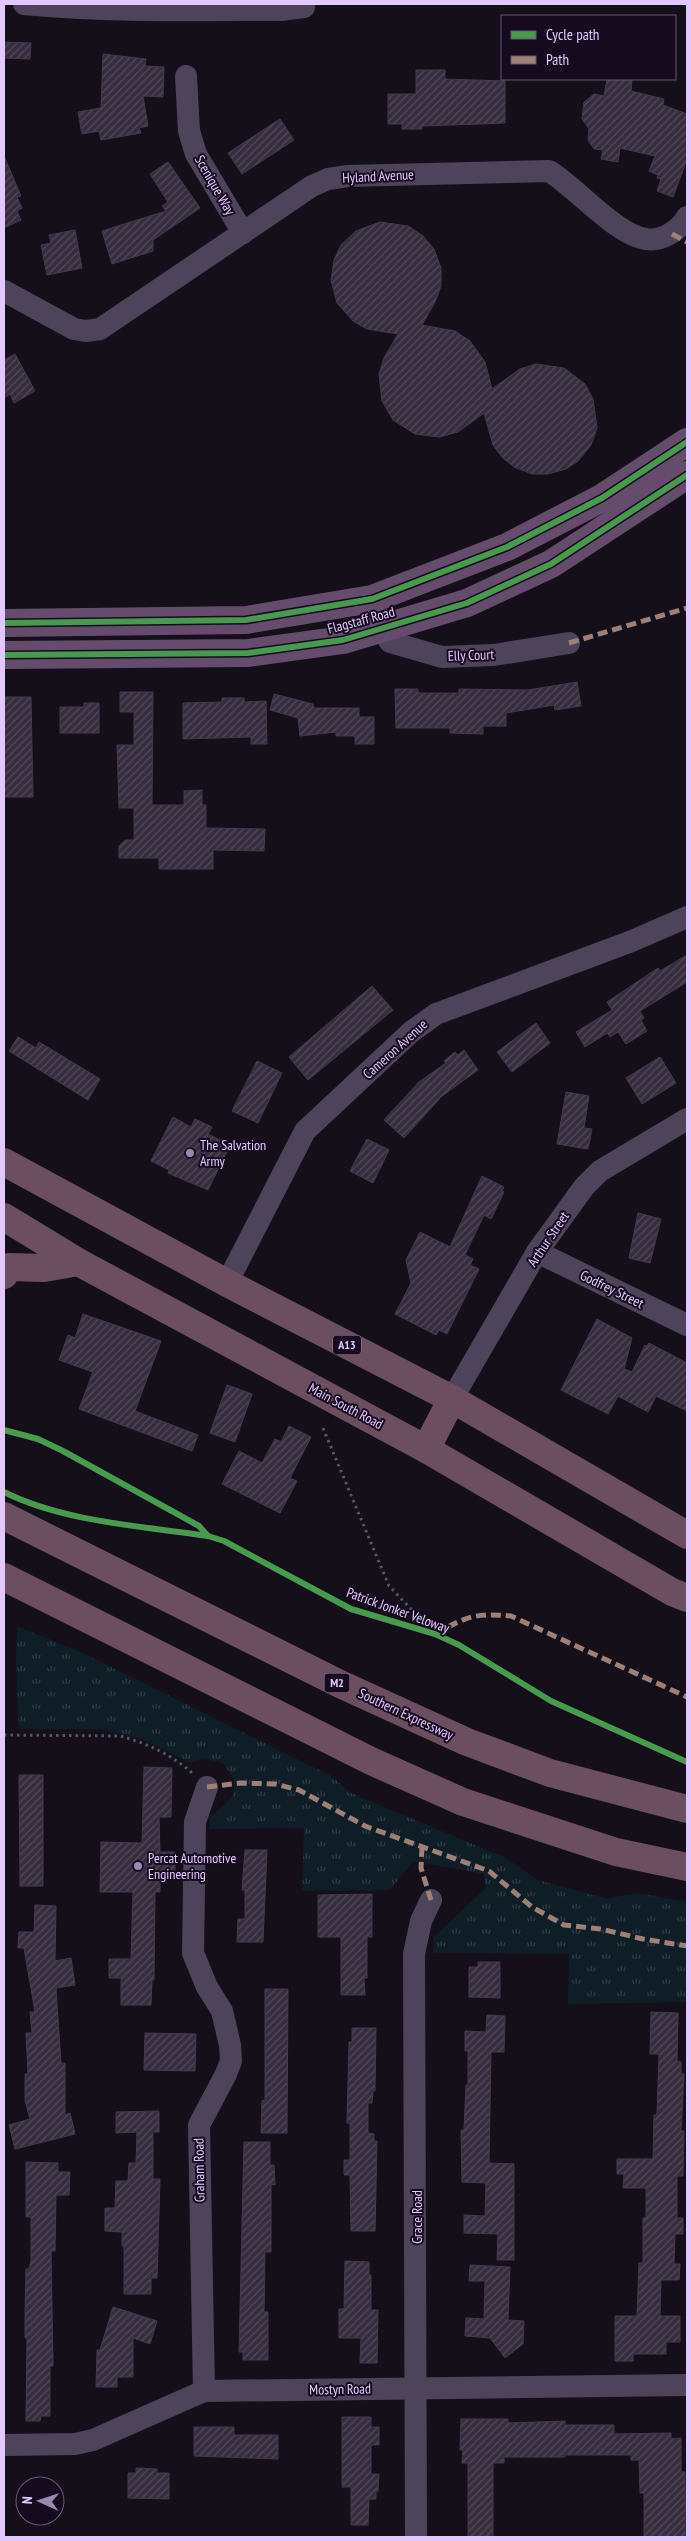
<svg xmlns="http://www.w3.org/2000/svg" width="691" height="2541" font-family="'PT Sans Narrow',sans-serif">
<style>
.grass{fill:url(#grass-tufts)}
.building{fill:url(#building-hatch);stroke:#45394f}
.lines{fill:none;stroke-linecap:round;stroke-linejoin:round}
.path{stroke:#52566a;stroke-width:3;stroke-dasharray:2.5 4;stroke-linecap:butt}
.minor{stroke:#4d445b;stroke-width:22}
.major{stroke:#654c6d;stroke-width:28}
.highway{stroke:#6b4e5f;stroke-width:28}
.quiet{stroke:#9e8076;stroke-width:5;stroke-dasharray:10 5;stroke-linecap:butt}
.cycleway-casing{stroke:#160b1e;stroke-width:9}
.cycleway{stroke:#469c4c;stroke-width:6}
.poi-dot{fill:#9b87af;stroke:#160b1e;stroke-width:2}
.labels{text-anchor:middle;stroke-width:4;stroke-linejoin:round;paint-order:stroke}
.shield{fill:#160b1e;stroke:#a68fbc;stroke-width:1}
.shield-label{font-size:12px;font-weight:bold;fill:#e3c8ff}
.street-label{font-size:14px;fill:#e3c8ff;stroke:#160b1e}
.poi-label{font-size:14px;fill:#e3c8ff;stroke:#160b1e;text-anchor:start}
</style>
<defs>
<pattern id="grass-tufts" width="24" height="20" patternUnits="userSpaceOnUse" patternTransform="scale(1.25)"><rect width="24" height="20" fill="#0f1d26"/><path d="M3 7l-1-3M5 7V3M7 7l1-3M15 17l-1-3M17 17v-4M19 17l1-3" fill="none" stroke="#323c47"/></pattern>
<pattern id="building-hatch" width="6" height="6" patternUnits="userSpaceOnUse" patternTransform="scale(1.25)"><rect width="6" height="6" fill="#352c3d"/><path d="M-1 1l2-2M0 6l6-6M5 7l2-2" fill="none" stroke="#52495a"/></pattern>
</defs>
<rect width="100%" height="100%" fill="#150f1a"/>
<path class="grass" d="M17,1626L85,1654L331,1776L351,1793L506,1858L538,1880L607,1899L638,1893L687,1902V2002L568,2004L569,1954L433,1953L434,1937L486,1888L484,1874L413,1861L390,1890L302,1891L304,1828L209,1829L210,1817L226,1804L234,1794L233,1777L223,1763L203,1759L191,1763L142,1739L99,1729H19L16,1667Z"/>
<g class="building">
<path d="M4,42L31,43L30,59L4,58Z"/>
<path d="M103,54L146,59L145,66L164,67L163,97L143,96L148,126L139,128L141,133L101,140L99,131L82,134L78,112L101,108Z"/>
<path d="M416,70H445V79L505,81V123L422,126V129H402V124H388V94H416Z"/>
<path d="M607,79H632L631,91L664,99L663,105L687,114V159L673,197L657,191L661,179L657,178L658,175L649,171L655,156L620,148L618,162L601,159L603,150L594,149L588,140L589,129L582,119L584,102L594,94L604,96Z"/>
<path d="M280,119L294,140L242,174L228,153Z"/>
<path d="M4,156L21,196L17,197L22,208L17,211L21,220L4,228Z"/>
<path d="M168,162L200,208L153,240V251L112,264L102,231L166,211L162,206L168,202L150,174Z"/>
<path d="M380,222L408,226L423,236L434,249L441,268V286L435,302L422,325L455,331L470,341L485,362L492,389L520,369L536,364L564,368L585,384L593,399L597,428L591,445L578,461L566,469L548,474H532L514,467L502,457L493,445L484,413L458,432L439,437L415,434L393,420L382,401L379,374L384,358L398,334L367,329L353,321L337,303L331,280L334,260L341,245L356,231Z"/>
<path d="M75,230L82,268L47,275L41,245L51,243L49,235Z"/>
<path d="M15,354L35,391L14,403L10,394L4,398V360Z"/>
<path d="M577,682L581,706L555,710L554,705L506,713V726H483V734L450,733V728H396L395,689H418V693H459V689L528,690Z"/>
<path d="M120,692H153L152,805H184V791L202,790V805H206V828L265,829L264,851L213,850V869H159V858H119V846L125,840H134V808H119L117,745H134V712H120Z"/>
<path d="M274,694L313,704L314,708H359V717H374V744H355V736H336V732L300,736L298,718L270,710Z"/>
<path d="M4,697H31L33,797H4Z"/>
<path d="M222,698H244V702L266,701L267,744H251V737L183,739V703L222,702Z"/>
<path d="M84,703H99V733H60V707H84Z"/>
<path d="M687,955V982L640,1011L644,1018L641,1020L647,1031L626,1044L618,1032L610,1037L607,1033L585,1047L576,1032L612,1010L607,1002L658,968L660,971Z"/>
<path d="M372,986L393,1010L308,1080L289,1057Z"/>
<path d="M536,1023L550,1043L512,1072L497,1052Z"/>
<path d="M18,1037L36,1048L39,1042L100,1079L88,1100L9,1051Z"/>
<path d="M464,1050L478,1070L442,1096L404,1138L384,1120L419,1082L446,1063L444,1061L455,1052L458,1055Z"/>
<path d="M660,1057L676,1083L642,1104L626,1078Z"/>
<path d="M257,1061L282,1073L258,1123L232,1111Z"/>
<path d="M566,1092L589,1096L584,1128L592,1129L588,1149L557,1144Z"/>
<path d="M173,1117L191,1127L195,1119L212,1127L208,1134L230,1145L208,1190L168,1173L169,1170L151,1161Z"/>
<path d="M367,1139L389,1150L373,1183L350,1171Z"/>
<path d="M482,1176L504,1187L502,1191L504,1192L491,1219L484,1215L465,1255L473,1259L470,1265L479,1269L447,1334L439,1330L436,1335L395,1314L411,1283L406,1260L420,1232L450,1247Z"/>
<path d="M638,1213L661,1219L650,1263L629,1258Z"/>
<path d="M83,1314L161,1341L135,1411L198,1435L192,1451L79,1409L93,1372L59,1360L68,1335L75,1338Z"/>
<path d="M597,1319L632,1338L624,1369L632,1372L645,1345L647,1346L649,1343L687,1363V1411L656,1396L648,1412L618,1396L608,1414L561,1390Z"/>
<path d="M227,1385L252,1394L235,1442L210,1433Z"/>
<path d="M289,1426L311,1437L290,1478L297,1481L280,1513L222,1484L239,1451L262,1463L275,1439L281,1442Z"/>
<path d="M144,1767L172,1768L171,1817H159L160,1852H175V1880H160V1892H155L154,1980H152L151,2005H121V1978H109V1959H131L133,1892H100L101,1842L142,1843Z"/>
<path d="M19,1775H43V1886H20Z"/>
<path d="M245,1850H267L263,1942H237L238,1919H245V1890H242Z"/>
<path d="M372,1894V1937H367V1978H364L365,1995H341V1937H318V1895Z"/>
<path d="M35,1905L56,1906L55,1961L71,1958L75,1985L56,1988L61,2063H65V2115L70,2113L75,2134L15,2149L9,2125L30,2119L25,2100V2074H28L26,2033H32L30,2012H35L24,1948H18L19,1932H34Z"/>
<path d="M478,1962H500V1998L469,1997V1967H478Z"/>
<path d="M265,1989H288L287,2133H261L262,2101L265,2100Z"/>
<path d="M651,2012L678,2013L677,2061L681,2062V2074H684L681,2131H684L683,2176H677V2218H683V2234H675L674,2264H680L679,2280H661L660,2316H680V2342H666V2354H633V2361H615V2316H637L639,2263H643V2218H646V2188H623L624,2174H617V2159H653L654,2115H657L659,2054H650Z"/>
<path d="M487,2015L505,2016L504,2052H491L489,2163L514,2164V2260H497L498,2234L464,2233V2215L485,2216L486,2183L462,2182L461,2130H464L466,2085H468V2051H465V2031L486,2032Z"/>
<path d="M352,2028H376L375,2091H373L372,2103H368V2133L374,2134V2141H377L375,2231H351L350,2175H344V2160H350V2123H347L349,2042H352Z"/>
<path d="M145,2033L196,2034L195,2071L144,2070Z"/>
<path d="M159,2111V2132H153V2179H160L157,2278H151V2294H124V2246H122V2232L105,2231V2208H115L116,2181H128L129,2163H136L137,2132L116,2133V2112Z"/>
<path d="M244,2142H270V2165H274L275,2185L271,2184V2252H265L264,2312H268V2360H243V2352H239Z"/>
<path d="M26,2162L58,2163V2172H70L69,2195H56L55,2251H51L53,2366H50V2416H41L40,2421H26L27,2338H25V2314L26,2269H29L31,2260V2217H26Z"/>
<path d="M345,2261L369,2262V2275H371V2310H378L377,2363H360L361,2338H339V2309H344Z"/>
<path d="M470,2265L510,2267L508,2320L524,2321L523,2344L505,2358L490,2338L465,2336L466,2318L484,2319L485,2281H469Z"/>
<path d="M113,2307L157,2321L150,2344L133,2338V2377H117V2387H96L97,2350H100Z"/>
<path d="M342,2417H371V2427H379V2445H371V2474H379L378,2491H376V2499H369L368,2525H351V2487H342Z"/>
<path d="M461,2419H508V2423L565,2421V2425H614V2434L671,2433V2439L681,2438V2472H685L686,2537H644V2493H640L639,2460H631V2455H565V2457H504V2463H493V2537H468V2463H462L463,2450H460Z"/>
<path d="M194,2427H234V2435H278V2459L194,2456Z"/>
<path d="M136,2468L157,2469V2473H169V2499L128,2498V2473H136Z"/>
</g>
<g class="lines">
<g class="path">
<path d="M323,1428L389,1586L435,1634"/>
<path d="M4,1735L120,1736C146,1743 173,1755 193,1774"/>
</g>
<g class="minor">
<path d="M24,4C110,12 195,10 281,10L304,7"/>
<path d="M186,76L189,131L196,154L243,233"/>
<path d="M4,291L74,329L86,331L100,329L312,186L328,179L348,176L549,171C577,188 616,235 646,239C661,242 680,230 687,217"/>
<path d="M372,599L382,628L390,642L442,657L494,655L569,643"/>
<path d="M537,1252L687,1325"/>
<path d="M227,1283L305,1131L411,1032L436,1014L632,941L687,917"/>
<path d="M452,1399L537,1252L584,1187L600,1171L687,1119"/>
<path d="M204,2391L199,2125L226,2074L231,2061L230,2045L222,2011L207,1987L193,1953L195,1822L207,1787"/>
<path d="M4,2445L75,2444L93,2440L204,2391L687,2385"/>
<path d="M416,2537L414,1954L421,1921L431,1900"/>
</g>
<g class="major">
<path d="M4,623L246,620L372,599L507,547L602,498L687,442"/>
<path d="M4,655L248,653L343,640L467,603L551,564L687,475"/>
</g>
<g class="highway">
<path d="M4,1162L227,1283L452,1399L687,1535"/>
<path d="M4,1217L78,1262L426,1449L672,1592L687,1598"/>
<path d="M4,1275L9,1267L44,1268L78,1262"/>
<path d="M426,1449L452,1399"/>
<path d="M4,1516L340,1684L467,1742L550,1773L687,1809"/>
<path d="M4,1577L371,1761L463,1802L616,1852L687,1867"/>
</g>
<g class="quiet">
<path d="M672,234L687,242"/>
<path d="M569,643L687,608"/>
<path d="M435,1634C468,1616 474,1613 511,1616L687,1697"/>
<path d="M207,1787L241,1783L275,1784L299,1790L365,1826L489,1871L532,1907L564,1925L601,1929L643,1939L687,1946"/>
<path d="M422,1847L421,1868L431,1900"/>
</g>
<defs>
<g id="cycleway">
<path d="M4,623L246,620L372,599L507,547L602,498L687,442"/>
<path d="M4,655L248,653L343,640L467,603L551,564L687,475"/>
<path d="M4,1430L38,1439L63,1451L199,1526L208,1536"/>
<path d="M4,1492C64,1522 142,1526 208,1536L224,1541L351,1609L435,1634L459,1645L551,1701L687,1762"/>
</g>
</defs>
<use href="#cycleway" class="cycleway-casing"/>
<use href="#cycleway" class="cycleway"/>
</g>
<g class="poi-dot">
<circle cx="190" cy="1153" r="5"/>
<circle cx="138" cy="1866" r="5"/>
</g>
<g class="labels">
<g class="shield">
<rect x="333" y="1335.5" width="28" height="19" rx="4"/>
<rect x="324.5" y="1673.5" width="25" height="19" rx="4"/>
</g>
<g class="shield-label">
<text x="347" y="1349">A13</text>
<text x="337" y="1687">M2</text>
</g>
<g class="street-label">
<text transform="translate(378 176) rotate(-3)" y="5">Hyland Avenue</text>
<text transform="translate(215 185) rotate(60)" y="5">Scenique Way</text>
<text transform="translate(361 620) rotate(-15)" y="5">Flagstaff Road</text>
<text transform="translate(471 655) rotate(-2)" y="5">Elly Court</text>
<text transform="translate(395 1049) rotate(-42)" y="5">Cameron Avenue</text>
<text transform="translate(548 1239) rotate(-56)" y="5">Arthur Street</text>
<text transform="translate(612 1289) rotate(26)" y="5">Godfrey Street</text>
<text transform="translate(346 1406) rotate(28)" y="5">Main South Road</text>
<text transform="translate(398 1610) rotate(20)" y="5">Patrick Jonker Veloway</text>
<text transform="translate(406 1714) rotate(25)" y="5">Southern Expressway</text>
<text transform="translate(199 2170) rotate(-91)" y="5">Graham Road</text>
<text transform="translate(417 2217) rotate(-90)" y="5">Grace Road</text>
<text transform="translate(340 2389) rotate(-1)" y="5">Mostyn Road</text>
</g>
<g class="poi-label">
<text x="200" y="1150">The Salvation<tspan x="200" dy="16">Army</tspan></text>
<text x="148" y="1863">Percat Automotive<tspan x="148" dy="16">Engineering</tspan></text>
</g>
</g>
<rect width="691" height="2541" fill="none" stroke="#e3c8ff" stroke-width="10"/>
<rect x="501" y="15" width="175" height="65" fill="#160b1e" stroke="#685778"/>
<rect x="511" y="31" width="25" height="8" fill="#469c4c" stroke="#685778"/>
<text x="546" y="40" font-size="15" fill="#e3c8ff">Cycle path</text>
<rect x="511" y="56" width="25" height="8" fill="#9e8076" stroke="#685778"/>
<text x="546" y="65" font-size="15" fill="#e3c8ff">Path</text>
<g transform="translate(40 2501) rotate(273)"><circle r="24" fill="#160b1e" stroke="#685778"/>
<path d="M0-4L9 19L0 12L-9 19Z" fill="#9b87af"/>
<text y="-8" font-size="14" font-weight="bold" text-anchor="middle" fill="#e3c8ff">N</text>
</g>
</svg>
